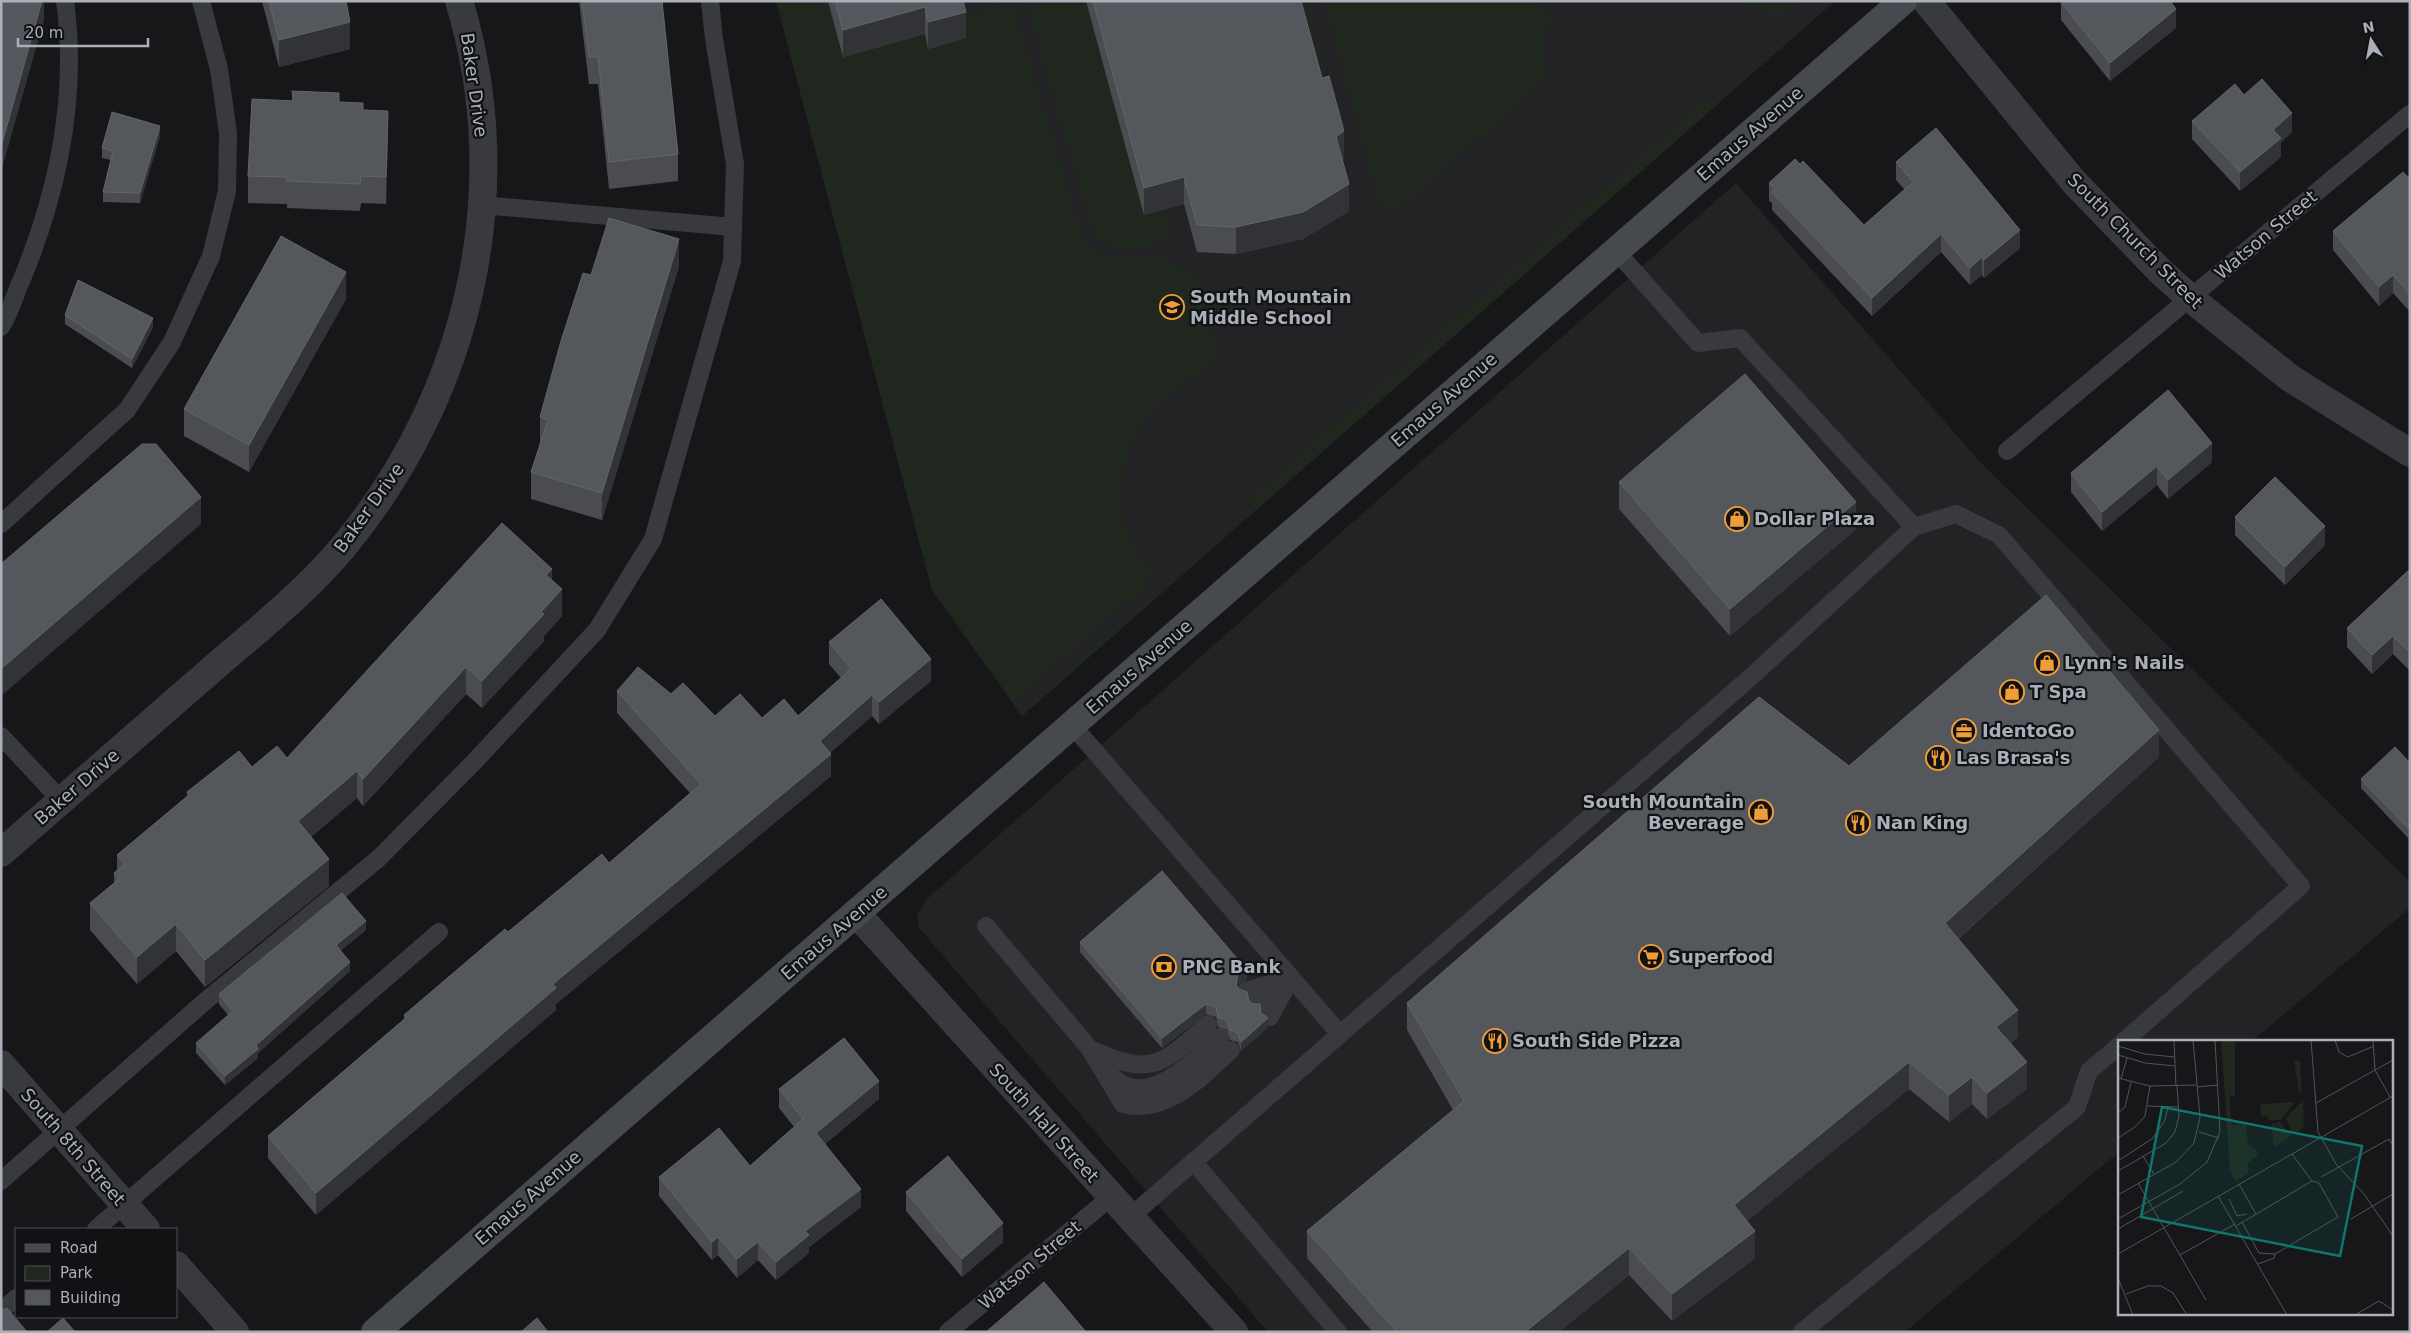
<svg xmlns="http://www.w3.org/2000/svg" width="2411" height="1333" font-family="'DejaVu Sans',sans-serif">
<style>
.built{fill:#232326}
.green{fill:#1f271f}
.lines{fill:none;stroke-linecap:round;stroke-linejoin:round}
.service{stroke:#383a3e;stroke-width:18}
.minor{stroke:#383a3e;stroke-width:28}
.secondary{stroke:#46494e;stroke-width:28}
.wall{fill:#4a4c51}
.shaded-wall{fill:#313336}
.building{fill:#54575c;stroke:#62656b}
.labels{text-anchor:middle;stroke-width:4.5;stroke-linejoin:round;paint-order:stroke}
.street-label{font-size:18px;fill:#a9b0b9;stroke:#121214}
.poi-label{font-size:18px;font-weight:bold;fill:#a9b0b9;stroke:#121214;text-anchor:start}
.inset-road{fill:none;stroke:#515459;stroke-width:1}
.view{fill:#0f766e;fill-opacity:0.15;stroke:#0f766e;stroke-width:2.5}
.inset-edge{fill:none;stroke:#a9b0b9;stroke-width:2.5}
</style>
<rect width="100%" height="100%" fill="#171719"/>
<g class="built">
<path d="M776,1H1835L1022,716L932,590Z"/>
<path d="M1736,183L1981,463L2410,882V908L2251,1042H2120V1151L1905,1332H1268L919,928L917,915L928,898Z"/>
</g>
<g class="green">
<path d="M776,1H828L843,56L925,34L929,49L966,38L960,16L1006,6L1016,12L1079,225C1098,264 1120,262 1159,254L1183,268L1201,283L1220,357C1187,384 1142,410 1127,453C1124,462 1125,474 1124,483C1119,521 1127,538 1150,568L1148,585L1013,703L932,590Z"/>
<path d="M1030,1H1086L1144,215L1164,210L1172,233C1144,253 1108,260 1090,225L1027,8Z"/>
<path d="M1293,1H1307L1346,156L1344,158Z"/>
<path d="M1324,1H1536L1553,20C1537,38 1541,57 1549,77L1393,215C1382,212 1380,207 1376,196Z"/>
<path d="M1745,1H1800C1775,22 1772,18 1745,1Z"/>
<path d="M1708,97L1718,104L1256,510L1248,500Z"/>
<path d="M1151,596L1155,599L1022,716L1019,711Z"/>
</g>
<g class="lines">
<g class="service">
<path d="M482,205L733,227"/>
<path d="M1616,251L1698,343L1740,338L1914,527L1956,514L1999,535L2301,886L2123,1042"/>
<path d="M1,327C11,311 16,291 24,274C59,187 78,96 65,1"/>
<path d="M2007,451L2410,114"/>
<path d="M1,524L127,410L172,342L211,256L227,191L228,133L219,69L201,1"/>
<path d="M1072,725L1340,1034"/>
<path d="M1,736L61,800"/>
<path d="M986,926L1090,1049L1123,1104C1167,1115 1201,1077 1231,1050"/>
<path d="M1246,991L1291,978"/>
<path d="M1257,1004L1283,984"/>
<path d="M1270,1017L1291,978"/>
<path d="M1090,1049C1151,1077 1161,1066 1208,1024"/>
<path d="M1109,1073C1144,1114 1192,1062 1220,1037"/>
<path d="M1193,1161L1338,1332"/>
<path d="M1,1181L203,1003L379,858L474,762L597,630L653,539L732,261L735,164L714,39L710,1"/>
<path d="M1130,1217L1752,676L1914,527"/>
<path d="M96,1229L439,932"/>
<path d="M1,1311L16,1298"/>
<path d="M948,1332L1111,1197"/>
<path d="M1802,1332L2077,1107L2089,1071L2120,1045"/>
</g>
<g class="minor">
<path d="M1926,1L2074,182L2160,271L2190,298L2290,378L2410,453"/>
<path d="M1,853C71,792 141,731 210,671C256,631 305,593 344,546C469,395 517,190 459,1"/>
<path d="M856,913L1234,1332"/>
<path d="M1,1064L146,1229"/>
<path d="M176,1265L235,1332"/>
</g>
<path class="secondary" d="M375,1332L1903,1"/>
</g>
<g class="wall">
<path d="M262,1H346L350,49L279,67Z"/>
<path d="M579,1H662L678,154V181L609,189L598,84H589Z"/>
<path d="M828,1H963L966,38L928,49L925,34L843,57Z"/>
<path d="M1086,1H1301L1344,158L1342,160L1349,211L1303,239L1236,254L1197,252L1184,204L1144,215Z"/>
<path d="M2062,1H2175L2172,3L2176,28L2110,81L2061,20V2Z"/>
<path d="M292,91L339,102L363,110L388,138L386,204L361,203L360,211L287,208V204L248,203V176L292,101Z"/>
<path d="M2244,95L2292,132L2281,142V157L2240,191L2192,139V121Z"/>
<path d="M160,136L140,203L103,202V192L111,160L102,158V148Z"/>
<path d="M1896,162L2020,248L1984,278L1982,275L1970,285L1941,252L1872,316L1772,210V203L1769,201V183L1864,225L1905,190L1896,180Z"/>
<path d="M2410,179V312L2393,293L2379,306L2333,250V231Z"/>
<path d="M679,266L602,520L531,499V472L540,444V417L591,275Z"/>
<path d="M346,299L249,472L184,436V409Z"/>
<path d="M65,315L153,327L132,368L65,324Z"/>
<path d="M2212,462L2168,499L2157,485L2102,531L2071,492V473Z"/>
<path d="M1619,482L1856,529L1730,636L1619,509Z"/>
<path d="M2235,517L2325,545L2285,585L2235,535Z"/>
<path d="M2410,569V671L2393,654L2372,674L2347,647V628Z"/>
<path d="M552,580L562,616L544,636V641L482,708L466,694L363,806L357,798L311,837L329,886L205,987L176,951L137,984L90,930V903L114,883V873L117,871V855L187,796V792L252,767L287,758Z"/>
<path d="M829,642L931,681L879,724L872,716L830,753L831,776L556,1004V1010L316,1215L268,1158V1136L404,1019V1015L508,932L609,863L690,793L617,713V691L671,694L715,716L762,718L798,716L841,678L829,664Z"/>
<path d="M2159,757L1958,939L2018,1037L2011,1043L2027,1089L1987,1119L1972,1104L1949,1122L1909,1089L1747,1221L1755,1258L1672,1321L1629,1275L1559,1332H1373L1307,1258V1231L1453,1110L1407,1030V1003L1849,766Z"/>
<path d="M2410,763L2408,838L2361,788V779Z"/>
<path d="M366,930L340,951L350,971L258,1053V1058L225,1085L196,1053V1043L228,1015L219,1004V994Z"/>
<path d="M1080,942L1247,980L1238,984L1237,987L1249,1001L1261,1013L1268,1027L1241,1051L1238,1042L1230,1040L1227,1030L1218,1027L1216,1017L1206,1014L1162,1048L1080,952Z"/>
<path d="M779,1089L879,1099L825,1144L861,1207L809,1247V1253L776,1280L758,1260L737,1278L718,1255L712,1260L659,1196V1177L750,1166L794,1127L779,1108Z"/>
<path d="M906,1192L1003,1242L962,1277L906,1211Z"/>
</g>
<g class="shaded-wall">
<path d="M42,1H44V20L1,172V147Z"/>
<path d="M925,7V34L843,57V30Z"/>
<path d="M2176,9V28L2110,81V63Z"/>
<path d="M966,12V38L928,49V22Z"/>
<path d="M350,22V49L279,67V40Z"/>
<path d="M388,111V138L386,204V177Z"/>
<path d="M2292,113V132L2281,142V157L2240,191V172L2273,130Z"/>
<path d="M160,126V136L140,203V193Z"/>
<path d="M1344,131V158L1336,164V137Z"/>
<path d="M1184,177V204L1144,215V188Z"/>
<path d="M1349,184V211L1303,239L1236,254V227Z"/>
<path d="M2020,230V248L1984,278V260Z"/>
<path d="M1941,234V252L1872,316V298Z"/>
<path d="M679,239V266L602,520V493Z"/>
<path d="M1982,257V275L1970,285V268Z"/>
<path d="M346,272V299L249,472V445Z"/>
<path d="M2393,275V293L2379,306V287Z"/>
<path d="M153,318V327L132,368V359Z"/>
<path d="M2212,443V462L2168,499V480Z"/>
<path d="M2157,466V485L2102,531V512Z"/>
<path d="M201,497V524L1,696V669Z"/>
<path d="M1856,502V529L1730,636V609Z"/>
<path d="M2325,526V545L2285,585V567Z"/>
<path d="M552,569V596L546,575Z"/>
<path d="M562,589V616L544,636V641L482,708V681L541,612Z"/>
<path d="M2393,636V654L2372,674V655Z"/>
<path d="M931,659V681L879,724V702Z"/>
<path d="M466,667V694L363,806V779Z"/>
<path d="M872,695V716L820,762V741Z"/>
<path d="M2159,730V757L1945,950V923Z"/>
<path d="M831,754V776L556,1004V1010L316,1215V1193L553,984Z"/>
<path d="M357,771V798L298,848V821Z"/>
<path d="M2410,826V836L2408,838V828Z"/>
<path d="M329,859V886L205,987V960Z"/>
<path d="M366,921V930L336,954V945Z"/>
<path d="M176,924V951L137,984V957Z"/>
<path d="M350,962V971L258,1053V1058L225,1085V1076L256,1045Z"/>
<path d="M1247,970V980L1238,984L1236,994V985L1238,974Z"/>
<path d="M1206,1004V1014L1162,1048V1038Z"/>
<path d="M2018,1010V1037L1996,1054V1027Z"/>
<path d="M1268,1018V1027L1241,1051V1042Z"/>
<path d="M1909,1062V1089L1734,1232V1205Z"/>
<path d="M2027,1062V1089L1987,1119V1093Z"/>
<path d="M1972,1077V1104L1949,1122V1095Z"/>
<path d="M879,1081V1099L816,1151V1133Z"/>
<path d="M861,1189V1207L809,1247V1253L776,1280V1262L805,1231Z"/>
<path d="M1003,1223V1242L962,1277V1259Z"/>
<path d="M1755,1231V1258L1672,1321V1294Z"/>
<path d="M718,1237V1255L712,1260V1242Z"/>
<path d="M758,1242V1260L737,1278V1259Z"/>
<path d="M1629,1248V1275L1559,1332H1525Z"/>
</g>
<g class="building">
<path d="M5,1H42L1,147V2Z"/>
<path d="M269,1H346L350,22L279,40Z"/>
<path d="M582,1H662L678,154L609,162L598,57H589Z"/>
<path d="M835,1H963L966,12L928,22L925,7L843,30Z"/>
<path d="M1093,1H1301L1322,78L1329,76L1344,131L1336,137L1349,184L1303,212L1236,227L1197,225L1184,177L1144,188Z"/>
<path d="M2062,1H2170L2176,9L2110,63L2061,2Z"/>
<path d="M2262,79L2292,113L2273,130L2281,138L2240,172L2192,121L2235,84L2244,95Z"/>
<path d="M292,91L339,93V102L363,103V110L388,111L386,177L361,176L360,184L287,181V177L248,176L252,99L294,101Z"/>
<path d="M112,112L160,126L140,193L103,192L113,151L102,148Z"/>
<path d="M1936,128L2020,230L1984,260L1982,257L1970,268L1941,234L1872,298L1772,192L1775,189L1769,183L1795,159L1800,164L1803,161L1864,225L1913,182L1896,162Z"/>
<path d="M2403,172L2410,179V294L2393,275L2379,287L2333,231Z"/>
<path d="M609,218L679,239L602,493L531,472L548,420L540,417L561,341L583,273L591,275Z"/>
<path d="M281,236L346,272L249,445L184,409Z"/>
<path d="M78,280L153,318L132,359L65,315Z"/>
<path d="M1745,374L1856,502L1730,609L1619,482Z"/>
<path d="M2168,390L2212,443L2168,480L2157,466L2102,512L2071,473Z"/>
<path d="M142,444H156L201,497L1,669V564Z"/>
<path d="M2275,477L2325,526L2285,567L2235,517Z"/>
<path d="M502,523L552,569L546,575L562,589L541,612L544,614L482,681L466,667L363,779L357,771L298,821L329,859L205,960L176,924L137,957L90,903L119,879L114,873L125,864L117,855L189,795L187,792L239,751L252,767L277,746L287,758Z"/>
<path d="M2410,569V653L2393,636L2372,655L2347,628Z"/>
<path d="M2046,595L2159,730L1945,923L2018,1010L1996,1027L2027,1062L1987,1093L1972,1077L1949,1095L1909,1062L1734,1205L1755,1231L1672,1294L1629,1248L1525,1332H1397L1307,1231L1464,1101L1407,1003L1759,697L1849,766Z"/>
<path d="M881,599L931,659L879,702L872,695L820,741L831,754L553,984L556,988L316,1193L268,1136L407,1017L404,1015L505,929L508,932L602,854L609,863L701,784L617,691L638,667L671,694L683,683L715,716L740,694L762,718L784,699L798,716L851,669L829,642Z"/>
<path d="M2395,747L2410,763V826L2408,828L2361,779Z"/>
<path d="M1162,871L1247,970L1238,974L1236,985L1239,989L1247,992L1249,1001L1253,1004H1260L1261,1013L1268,1018L1241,1042L1238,1033L1230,1030L1227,1020L1218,1017L1216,1007L1206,1004L1162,1038L1080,942Z"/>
<path d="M342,893L366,921L336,945L350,962L256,1045L258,1049L225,1076L196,1043L233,1011L219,994Z"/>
<path d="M844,1038L879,1081L816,1133L861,1189L805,1231L809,1235L776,1262L758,1242L737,1259L718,1237L712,1242L659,1177L719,1128L750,1166L803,1119L779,1089Z"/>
<path d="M948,1156L1003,1223L962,1259L906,1192Z"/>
<path d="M1044,1282L1086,1332H986Z"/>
<path d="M1,1307L4,1310L7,1308L27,1332H1Z"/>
<path d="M63,1318L75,1332H47Z"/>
<path d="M537,1318L548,1332H521Z"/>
</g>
<defs>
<symbol id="school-ring" viewBox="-11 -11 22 22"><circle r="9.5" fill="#121214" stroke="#f09d38" stroke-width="1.5"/><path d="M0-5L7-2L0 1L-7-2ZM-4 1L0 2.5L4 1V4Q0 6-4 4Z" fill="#f09d38"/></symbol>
<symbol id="shop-ring" viewBox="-11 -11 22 22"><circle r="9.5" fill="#121214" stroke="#f09d38" stroke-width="1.5"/><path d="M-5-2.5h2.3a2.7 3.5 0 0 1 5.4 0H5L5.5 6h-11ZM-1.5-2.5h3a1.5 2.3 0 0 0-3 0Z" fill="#f09d38"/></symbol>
<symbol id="office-ring" viewBox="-11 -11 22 22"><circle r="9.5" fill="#121214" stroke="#f09d38" stroke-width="1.5"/><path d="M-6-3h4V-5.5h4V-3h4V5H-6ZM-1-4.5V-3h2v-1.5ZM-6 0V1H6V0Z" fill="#f09d38"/></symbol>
<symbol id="restaurant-ring" viewBox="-11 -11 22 22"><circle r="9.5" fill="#121214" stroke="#f09d38" stroke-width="1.5"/><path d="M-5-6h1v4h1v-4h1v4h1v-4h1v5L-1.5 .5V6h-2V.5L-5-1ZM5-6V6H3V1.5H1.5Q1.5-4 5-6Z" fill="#f09d38"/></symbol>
<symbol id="supermarket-ring" viewBox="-11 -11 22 22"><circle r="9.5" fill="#121214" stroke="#f09d38" stroke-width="1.5"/><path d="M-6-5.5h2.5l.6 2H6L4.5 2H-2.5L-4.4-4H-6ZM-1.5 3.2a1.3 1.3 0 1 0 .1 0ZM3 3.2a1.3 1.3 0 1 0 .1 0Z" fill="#f09d38"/></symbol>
<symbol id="bank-ring" viewBox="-11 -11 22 22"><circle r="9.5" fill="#121214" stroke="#f09d38" stroke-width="1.5"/><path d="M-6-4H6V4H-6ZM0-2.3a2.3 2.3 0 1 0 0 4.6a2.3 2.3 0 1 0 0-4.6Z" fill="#f09d38"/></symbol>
</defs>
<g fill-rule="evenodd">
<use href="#school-ring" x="1158" y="293" width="28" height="28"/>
<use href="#shop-ring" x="1723" y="505" width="28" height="28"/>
<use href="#shop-ring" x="2033" y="649" width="28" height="28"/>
<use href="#shop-ring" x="1998" y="678" width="28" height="28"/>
<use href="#office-ring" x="1950" y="717" width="28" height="28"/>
<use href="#restaurant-ring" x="1924" y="744" width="28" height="28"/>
<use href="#shop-ring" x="1747" y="798" width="28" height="28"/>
<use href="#restaurant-ring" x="1844" y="809" width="28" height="28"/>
<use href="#supermarket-ring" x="1637" y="943" width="28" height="28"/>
<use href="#bank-ring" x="1150" y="953" width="28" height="28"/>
<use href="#restaurant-ring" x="1481" y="1027" width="28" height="28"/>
</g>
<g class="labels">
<g class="street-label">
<text transform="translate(474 85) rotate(82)" y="6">Baker Drive</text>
<text transform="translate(1750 134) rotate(-41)" y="6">Emaus Avenue</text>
<text transform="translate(2266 235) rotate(-40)" y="6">Watson Street</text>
<text transform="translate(2135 241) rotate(45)" y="6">South Church Street</text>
<text transform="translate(1444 400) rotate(-41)" y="6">Emaus Avenue</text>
<text transform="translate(369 508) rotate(-54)" y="6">Baker Drive</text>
<text transform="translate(1139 667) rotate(-41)" y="6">Emaus Avenue</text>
<text transform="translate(77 787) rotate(-41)" y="6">Baker Drive</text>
<text transform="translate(834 933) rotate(-41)" y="6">Emaus Avenue</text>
<text transform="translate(1044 1123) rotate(48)" y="6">South Hall Street</text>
<text transform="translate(73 1147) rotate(49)" y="6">South 8th Street</text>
<text transform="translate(528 1198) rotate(-41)" y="6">Emaus Avenue</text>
<text transform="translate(1030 1265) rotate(-40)" y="6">Watson Street</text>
</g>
<g class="poi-label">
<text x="1190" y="303">South Mountain<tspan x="1190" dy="21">Middle School</tspan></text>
<text x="1754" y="525">Dollar Plaza</text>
<text x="2064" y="669">Lynn's Nails</text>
<text x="2030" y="698">T Spa</text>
<text x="1982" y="737">IdentoGo</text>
<text x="1956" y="764">Las Brasa's</text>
<text x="1744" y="808" text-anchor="end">South Mountain<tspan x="1744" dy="21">Beverage</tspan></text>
<text x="1876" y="829">Nan King</text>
<text x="1668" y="963">Superfood</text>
<text x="1182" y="973">PNC Bank</text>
<text x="1512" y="1047">South Side Pizza</text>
</g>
</g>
<g transform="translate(2118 1040)">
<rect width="275" height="275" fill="#171719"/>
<path d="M103,0H117V56H112L113,85L128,84L130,104L139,110V116L130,123V134L117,141L112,131ZM176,19L182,22L184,52L181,54ZM185,60L186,86L180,93H174L168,78ZM177,62L162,80H150L149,76H143L142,64ZM162,82L172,94L171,98L156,107L153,84Z" fill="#1f271f"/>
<path class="inset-road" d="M56,0L58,46M193,0L200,92L218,124L246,154L275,196M217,0L221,12L230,17L256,6M255,0L257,30L272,57M0,6L27,14L56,17M0,15L27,23L57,26M0,38L32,46L79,45M3,39L9,18M79,47L100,45M198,63L275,20M30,66L61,67M0,73L7,67L13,42M81,92L101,98M0,98L17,87L27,76L32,46M25,116L36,134M0,121L35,98L47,80L50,67M0,131L48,103L57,92L61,76L59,46M203,137L271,99L275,105M20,143L88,260M121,144L138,174M0,155L58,122L76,103L82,77L75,0M100,156L169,275M111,159L119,176L129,174M0,179L62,144L89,122L102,92L97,0M233,179L275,154M124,182L141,213L157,214M118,186L194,141M0,189L65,151M0,214L275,56M62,215L117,184M140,224L156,218L157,214L220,177L201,143L194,141L174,114M0,238L15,275M8,254L30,246H43L55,253L69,275M237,275L261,261L275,270"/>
<path class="view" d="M44,67L244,106L222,216L23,177Z"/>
<rect width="275" height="275" class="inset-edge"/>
</g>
<rect width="2411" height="1333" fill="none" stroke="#a9b0b9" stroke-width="5"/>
<rect x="15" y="1228" width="162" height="90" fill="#121214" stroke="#4e5156"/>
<rect x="25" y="1244" width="25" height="8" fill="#46494e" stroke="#4e5156"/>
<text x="60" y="1253" font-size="15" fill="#a9b0b9">Road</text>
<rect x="25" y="1266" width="25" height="15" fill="#1f271f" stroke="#4e5156"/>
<text x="60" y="1278" font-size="15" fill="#a9b0b9">Park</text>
<rect x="25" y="1290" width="25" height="15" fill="#54575c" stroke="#4e5156"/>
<text x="60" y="1303" font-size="15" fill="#a9b0b9">Building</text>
<g transform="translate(2371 40) rotate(349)" stroke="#121214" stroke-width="4" paint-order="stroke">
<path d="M0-4L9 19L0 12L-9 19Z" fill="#a9b0b9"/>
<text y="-8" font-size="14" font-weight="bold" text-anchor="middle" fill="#a9b0b9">N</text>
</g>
<path d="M18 38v8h130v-8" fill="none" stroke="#a9b0b9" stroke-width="2.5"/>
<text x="25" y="38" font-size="15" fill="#a9b0b9" stroke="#121214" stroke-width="4" paint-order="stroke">20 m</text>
</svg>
